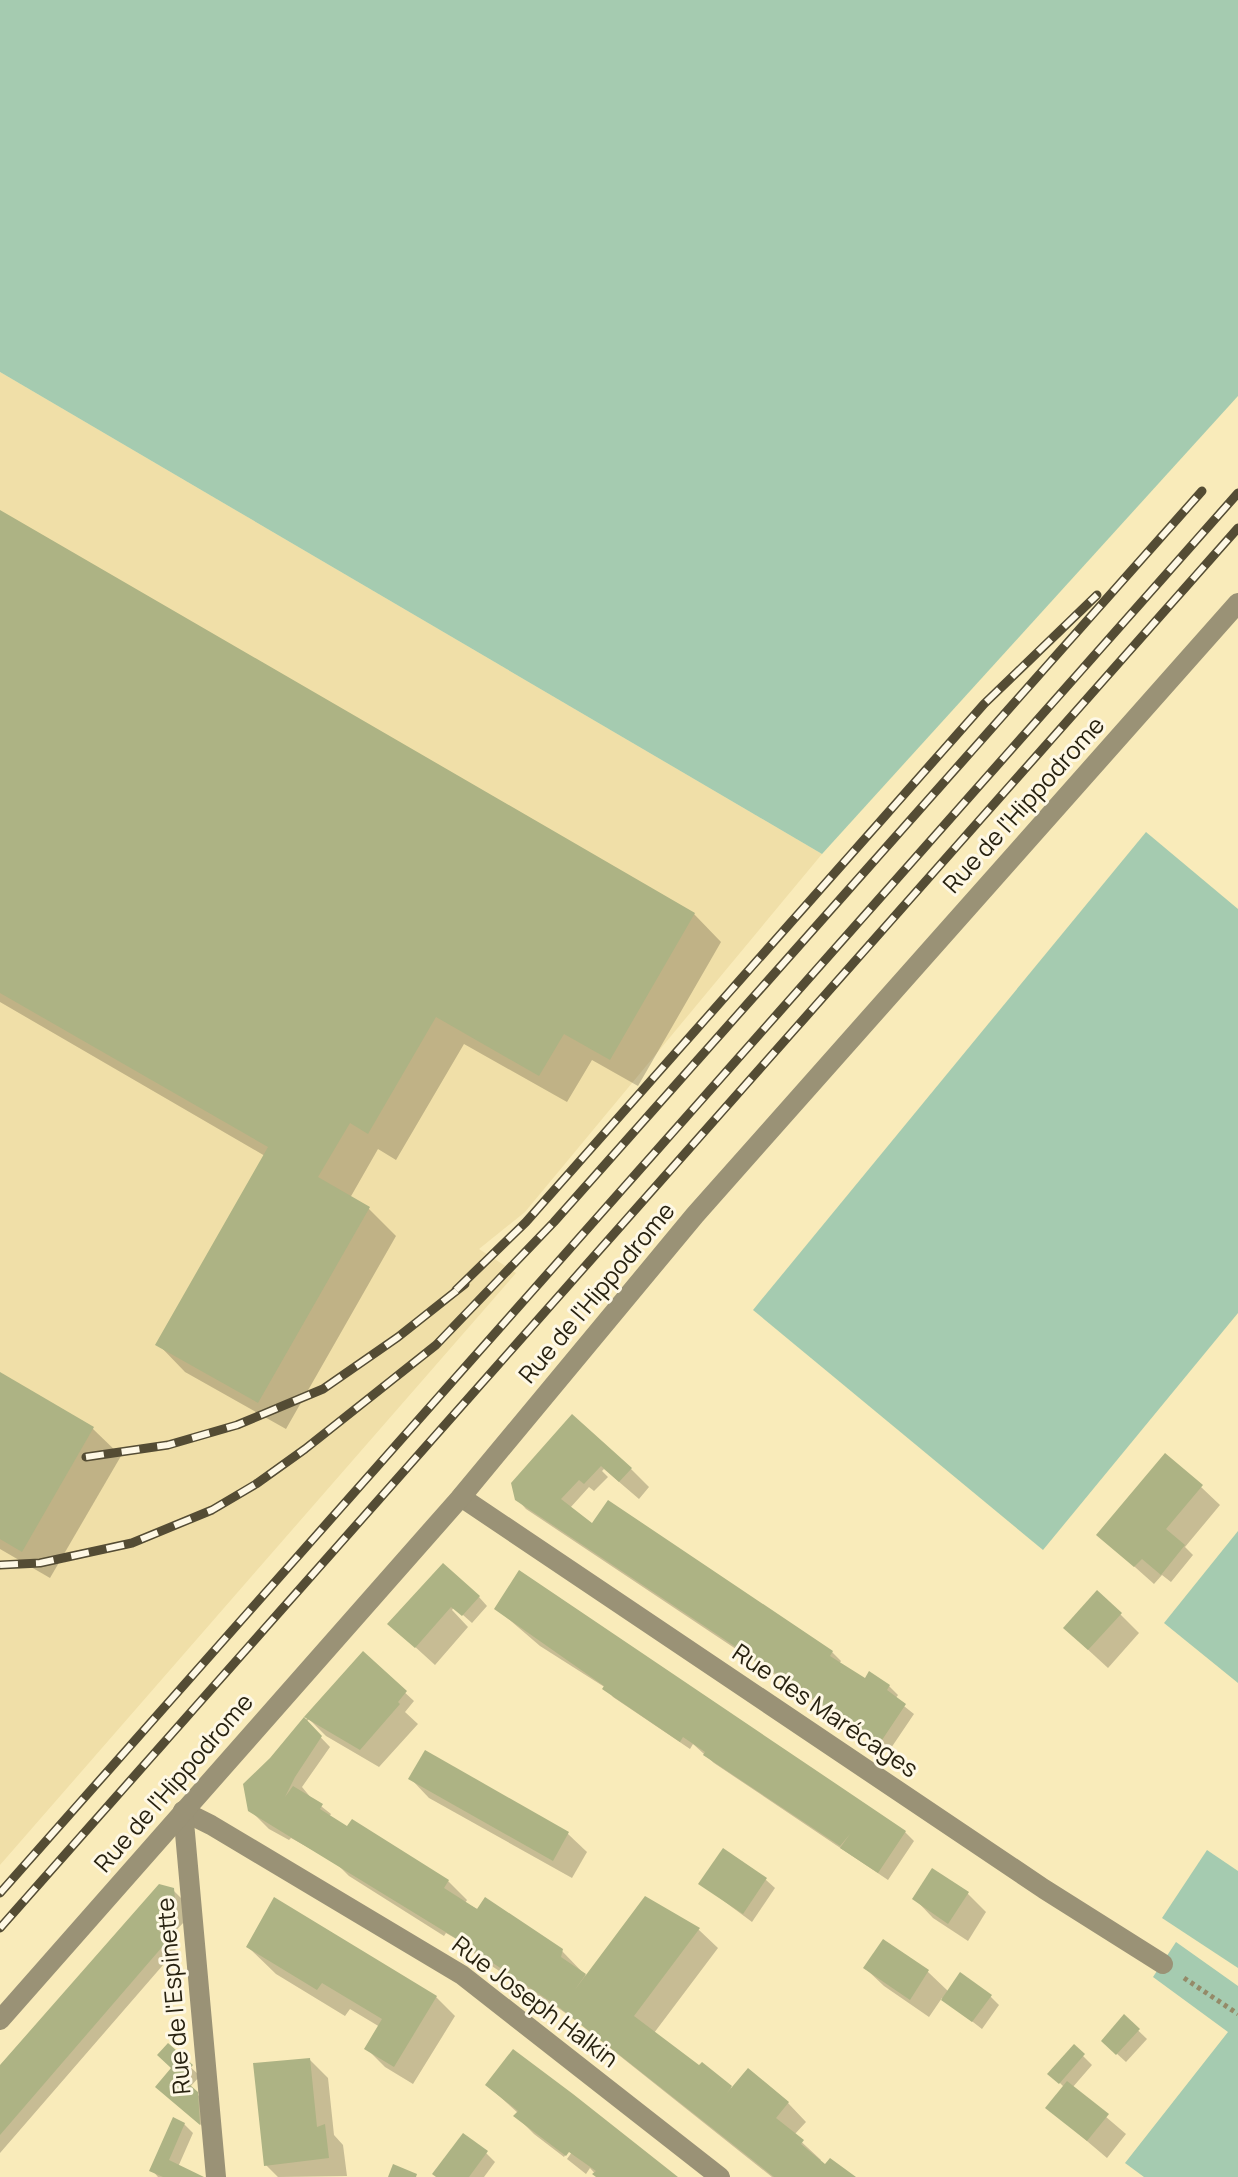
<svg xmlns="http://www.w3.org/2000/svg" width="1238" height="2177" font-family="Manrope,sans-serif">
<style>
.built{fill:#f0dfa8}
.green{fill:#a5cbb0}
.shadow{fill:#0003}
.building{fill:#adb384}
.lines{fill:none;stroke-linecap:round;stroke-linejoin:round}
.path{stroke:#948a68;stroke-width:5;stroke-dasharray:4 4;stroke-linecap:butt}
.minor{stroke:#9a9276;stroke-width:20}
.rail-casing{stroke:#544c34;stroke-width:9}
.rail{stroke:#fef8e5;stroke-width:6;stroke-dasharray:18;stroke-linecap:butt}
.labels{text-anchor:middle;stroke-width:6;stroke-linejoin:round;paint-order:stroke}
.street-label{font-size:24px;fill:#282210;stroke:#fef8e5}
</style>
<rect width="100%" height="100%" fill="#f9ebba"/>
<path class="built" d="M0,372L822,854L525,1212L479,1249L516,1273L0,1865Z"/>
<g class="green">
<path d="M0,0H1238V396L822,854L0,372Z"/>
<path d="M1146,832L1238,909V1313L1043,1550L753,1310Z"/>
<path d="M1238,1531V1683L1164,1623Z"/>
<path d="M1207,1850L1238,1871V1968L1162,1918Z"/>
<path d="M1176,1942L1238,1986V2177H1144L1125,2163L1228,2032L1153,1977Z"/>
</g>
<g class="shadow">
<path d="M0,512L694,914L721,942L638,1086L592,1060L567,1102L464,1044L396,1160L378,1149L350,1198L368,1208L396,1236L286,1429L185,1372L158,1344L265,1156L0,1002Z"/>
<path d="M0,1374L93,1429L121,1456L50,1578L0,1549Z"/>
<path d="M559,1432L631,1469L649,1487L639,1499L604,1469L602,1471L608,1477L594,1491L589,1487L570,1508L593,1526L832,1652L841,1661L839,1664L865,1681L889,1686L898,1695L895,1699L914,1714L889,1751L526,1509L517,1499Z"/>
<path d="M1201,1487L1220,1505L1185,1547L1193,1555L1171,1582L1162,1575L1154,1584L1099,1535Z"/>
<path d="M479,1597L487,1606L472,1623L454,1607L452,1610L468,1627L435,1665L390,1624Z"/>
<path d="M497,1609L905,1832L914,1841L888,1880L714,1763L693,1744L690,1749L613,1697L606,1688L540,1646Z"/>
<path d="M1120,1614L1139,1633L1108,1668L1084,1646Z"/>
<path d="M363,1654L414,1701L405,1712L418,1724L379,1767L326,1736L309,1719L306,1722L330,1747L302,1787L312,1799L331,1814L329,1817L448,1881L467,1900L465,1903L562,1951L588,1978L645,1898L699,1930L718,1948L654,2033L700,2068L702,2065L733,2089L788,2103L806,2122L794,2135L821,2160L819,2162L852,2177H772L571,2017L554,2005L553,2008L511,1976L510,1978L478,1957L465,1944L446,1933L444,1936L349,1876L336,1863L291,1838L289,1840L269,1829L250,1810L271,1760Z"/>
<path d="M425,1753L568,1834L587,1852L572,1878L429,1798L411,1779Z"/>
<path d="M766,1880L775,1888L752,1922L701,1884Z"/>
<path d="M173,1890L182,1899L184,1922L167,1940L176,1950L0,2153V2068Z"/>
<path d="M967,1893L986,1912L968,1941L933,1918L915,1899Z"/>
<path d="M884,1941L928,1972L949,1992L990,1996L999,2005L982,2029L942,1998L929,2017L884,1986L865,1968Z"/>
<path d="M248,1947L436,1997L455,2016L413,2084L385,2067L367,2049L380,2027L350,2009L345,2016L276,1974Z"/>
<path d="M1124,2017L1147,2039L1126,2062L1103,2041Z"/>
<path d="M168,2046L200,2076L190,2087L206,2103L208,2131L167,2096L173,2068Z"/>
<path d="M1074,2047L1092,2065L1072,2088L1126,2134L1107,2158L1048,2108L1065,2088L1050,2073Z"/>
<path d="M310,2060L328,2078L334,2135L343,2145L347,2176L278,2177L266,2165Z"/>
<path d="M487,2085L675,2177H598L590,2168L586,2174L567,2159L572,2152L569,2149L564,2157L534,2134L516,2116L518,2113Z"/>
<path d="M184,2124L193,2133L178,2167L199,2177H158L152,2170Z"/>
<path d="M486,2153L495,2162L484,2177H438Z"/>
</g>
<g class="building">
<path d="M0,510L695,913L610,1060L564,1034L539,1076L436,1017L368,1134L350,1123L318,1177L370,1207L258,1403L155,1345L268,1147L0,993Z"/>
<path d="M0,1372L94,1427L22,1552L0,1539Z"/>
<path d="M572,1414L632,1468L619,1482L601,1466L584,1484L579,1480L561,1499L592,1523L608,1500L833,1651L830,1656L865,1678L869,1671L890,1685L887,1690L906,1704L880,1743L515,1500L511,1483Z"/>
<path d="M1165,1453L1203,1485L1166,1529L1185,1545L1161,1575L1142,1559L1134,1567L1096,1535Z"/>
<path d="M443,1563L480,1596L462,1616L451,1607L415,1648L387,1624Z"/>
<path d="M519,1570L906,1831L878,1873L840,1848L850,1834L840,1846L703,1755L705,1752L683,1737L680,1742L602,1689L604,1686L494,1609Z"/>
<path d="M1097,1590L1122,1613L1088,1650L1063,1628Z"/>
<path d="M363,1651L407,1691L398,1702L400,1704L360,1750L304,1717Z"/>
<path d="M304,1717L322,1736L295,1777L285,1797L293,1786L323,1804L320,1809L347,1826L352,1819L449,1880L444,1888L477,1909L485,1897L563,1949L561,1957L586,1974L574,1991L645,1896L700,1928L634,2016L699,2065L702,2062L732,2086L727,2093L748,2068L789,2102L776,2118L804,2140L801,2144L825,2164L830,2158L856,2177H774L560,2008L457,1939L248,1811L243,1784L270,1758Z"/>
<path d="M425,1750L569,1832L553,1861L408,1779Z"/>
<path d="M723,1848L767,1878L743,1914L698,1884Z"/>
<path d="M932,1868L969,1892L948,1924L912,1899Z"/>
<path d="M159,1884L174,1888L176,1912L159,1931L169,1939L0,2135V2065Z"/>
<path d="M274,1897L437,1996L394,2067L364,2049L382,2019L322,1983L317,1990L246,1947Z"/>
<path d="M883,1939L929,1970L910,2000L863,1968Z"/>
<path d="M960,1972L992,1995L972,2022L941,2000Z"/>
<path d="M1124,2014L1140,2029L1116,2055L1101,2041Z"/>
<path d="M168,2043L193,2065L182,2078L198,2092L200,2125L155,2087L171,2068L157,2055Z"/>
<path d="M1074,2044L1085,2054L1059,2084L1047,2074Z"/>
<path d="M513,2049L573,2094L678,2177H596L592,2174L596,2171L569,2152L566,2156L513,2116L518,2111L485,2085Z"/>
<path d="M310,2058L317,2127L325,2124L329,2158L264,2166L253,2063Z"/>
<path d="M1067,2081L1109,2114L1087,2141L1045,2108Z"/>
<path d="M173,2117L185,2123L169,2160L204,2177H163L149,2171Z"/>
<path d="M463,2133L488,2151L469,2177H436L432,2174Z"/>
<path d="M393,2164L417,2174L416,2177H388Z"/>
</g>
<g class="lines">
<path class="path" d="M1184,1978L1238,2014"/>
<g class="minor">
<path d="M461,1497L1044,1889L1163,1964"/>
<path d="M183,1811L211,1825L462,1975L720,2177"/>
<path d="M183,1811L216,2177"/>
<path d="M0,2020L461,1497L695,1215L1238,603"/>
</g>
<defs>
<g id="rail">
<path d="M456,1290L526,1222L984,704L1097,595"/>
<path d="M86,1457L168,1445L237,1425L323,1389L398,1337L465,1284"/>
<path d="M0,1565L40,1563L132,1543L212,1510L256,1484L305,1449L436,1345L554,1222L1202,491"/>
<path d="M0,1893L1238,493"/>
<path d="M0,1928L1238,528"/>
</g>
</defs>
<use href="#rail" class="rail-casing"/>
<use href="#rail" class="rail"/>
</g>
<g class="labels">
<g class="street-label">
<text transform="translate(1024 805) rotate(-48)" y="8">Rue de l'Hippodrome</text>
<text transform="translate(597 1293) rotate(-50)" y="8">Rue de l'Hippodrome</text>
<text transform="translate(825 1711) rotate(34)" y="8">Rue des Marécages</text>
<text transform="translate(174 1783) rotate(-49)" y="8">Rue de l'Hippodrome</text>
<text transform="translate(174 1996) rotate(-95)" y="8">Rue de l'Espinette</text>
<text transform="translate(535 2002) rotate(37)" y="8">Rue Joseph Halkin</text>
</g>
</g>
</svg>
